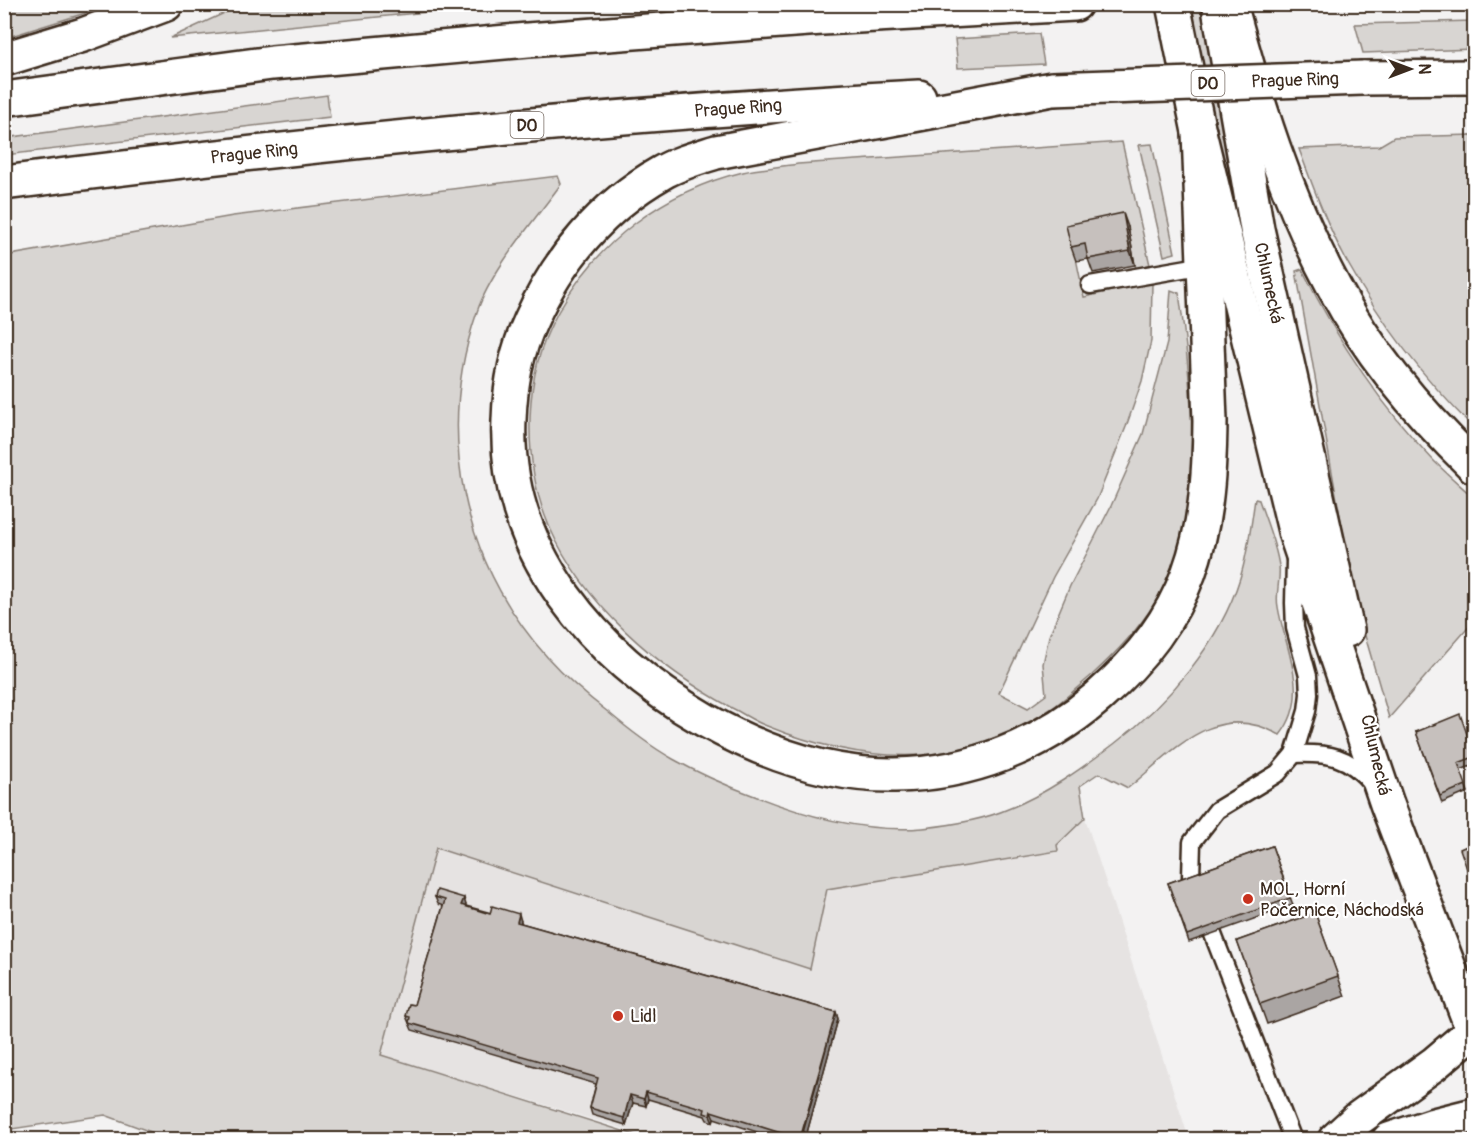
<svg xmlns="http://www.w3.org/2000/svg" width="1479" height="1144" font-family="Pangolin,sans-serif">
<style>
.built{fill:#e6e3e2}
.green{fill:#d8d5d2;stroke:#8a8078;stroke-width:1.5}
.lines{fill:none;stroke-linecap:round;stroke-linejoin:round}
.lane-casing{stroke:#3b2a1e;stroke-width:21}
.secondary-casing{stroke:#3b2a1e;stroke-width:38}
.highway-casing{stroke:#3b2a1e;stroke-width:38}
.lane{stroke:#fff;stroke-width:16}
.secondary{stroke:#fff;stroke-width:33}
.highway{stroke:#fff;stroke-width:33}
.highway-bridge-casing{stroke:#3b2a1e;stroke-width:38;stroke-linecap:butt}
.highway-bridge{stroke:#fff;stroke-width:33}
.wall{fill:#aaa5a3;stroke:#3b2a1e;stroke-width:1.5}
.shaded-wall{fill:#8b8684;stroke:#3b2a1e;stroke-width:1.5}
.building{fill:#c6c0bd;stroke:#3b2a1e;stroke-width:1.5}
.poi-dot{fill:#c8321e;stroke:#fff;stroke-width:2}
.labels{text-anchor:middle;stroke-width:4.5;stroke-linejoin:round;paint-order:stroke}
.shield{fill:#fff;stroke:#766a62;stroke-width:1.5}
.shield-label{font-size:16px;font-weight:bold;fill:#3b2a1e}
.street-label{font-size:18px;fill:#3b2a1e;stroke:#fff}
.poi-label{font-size:18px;fill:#3b2a1e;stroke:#fff;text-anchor:start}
</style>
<rect width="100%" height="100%" fill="#f3f2f2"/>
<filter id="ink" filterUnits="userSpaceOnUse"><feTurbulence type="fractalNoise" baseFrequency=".0167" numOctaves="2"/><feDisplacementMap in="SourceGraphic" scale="12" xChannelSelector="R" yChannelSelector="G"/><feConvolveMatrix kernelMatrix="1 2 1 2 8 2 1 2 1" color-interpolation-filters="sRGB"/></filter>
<g filter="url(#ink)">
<path class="built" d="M1085,818L1189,1139H657L381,1055L436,848L810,968L827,889L1058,851L1057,845Z"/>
<g class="green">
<path d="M4,5L5,4L111,5L5,38Z"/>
<path d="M242,5V4L496,5L170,38Z"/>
<path d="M1183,5H1201L1229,148L1305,497Z"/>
<path d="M1474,21V49L1363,53L1355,24Z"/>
<path d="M1039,34L1044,64L958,68L955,39Z"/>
<path d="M327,95L330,117L5,155V138Z"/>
<path d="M1474,135V428C1424,379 1380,321 1346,260C1327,225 1313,187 1299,149L1379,146L1394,137Z"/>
<path d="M1122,142L1150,265L1136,268L1135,265L1072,239L1084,297L1152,282L1151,341L1142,381L1126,427L1097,499L1053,577L999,693L1028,708L1046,695L1043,664L1049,636L1070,586L1111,506L1143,434L1167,343L1171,290L1179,293C1189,363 1198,445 1186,515C1174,586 1144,628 1092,675C1080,685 1068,697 1055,706C1018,731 967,752 922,755C869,758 816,746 767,726C755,722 744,714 732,708C658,668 584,605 549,526C535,493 529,454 530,418C531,380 540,344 558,312C598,241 664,191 743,172C760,168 780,167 798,164Z"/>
<path d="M1152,144L1175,253L1164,256L1139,145Z"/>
<path d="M558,176L561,184C534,221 491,270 477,312C435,434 462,562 548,658C566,678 587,696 608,712C628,729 650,746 673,759C698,773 725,785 752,795C805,816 866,833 923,828C951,825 983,820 1008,809C1046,794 1081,769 1114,744C1167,704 1220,643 1240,578C1248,553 1251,526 1255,499L1259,500C1266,521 1276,544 1279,566C1281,579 1275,593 1278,607C1285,650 1312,695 1280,735C1215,699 1175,750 1128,788L1099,773L1080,786L1085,818L1057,845L1058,851L827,889L810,969L436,848L381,1055L648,1139H170L105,1115L5,1130V256L233,216Z"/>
<path d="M1302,269C1336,338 1380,405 1434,461C1447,474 1461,486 1474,498V621L1389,718L1361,622L1339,511L1296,271Z"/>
</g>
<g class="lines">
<defs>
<g id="lane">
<path d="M1090,285L1205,265"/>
<path d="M1294,754C1329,753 1348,755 1372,784"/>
<path d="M1293,1140L1191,878L1192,842L1217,810L1278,773L1294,754L1307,711L1309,694L1308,676L1295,628L1294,603L1295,560"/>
</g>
<g id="secondary">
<path d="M1173,4L1199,132L1296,535L1387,804L1474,1033"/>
<path d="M1220,14L1257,229L1347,630"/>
<path d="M1335,1140L1359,1118L1434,1064L1474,1030"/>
<path d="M1389,1140L1434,1125L1474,1115"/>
</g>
<g id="highway">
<path d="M1230,4C1256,101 1286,198 1334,287C1369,354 1420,414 1474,466"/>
<path d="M4,59L83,35L166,4"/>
<path d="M1363,78L1474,77"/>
<path d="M1052,89L716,152C697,158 678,163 661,173C603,206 558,259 531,320C516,352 510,385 509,420C503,553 597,658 705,720C762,752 829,776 895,775C970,774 1041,746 1098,697C1191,616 1209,540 1210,421L1199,132"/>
<path d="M4,99L272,63L528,40L822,18L1075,4"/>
<path d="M4,183C308,144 613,113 919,97"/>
</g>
</defs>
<use href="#lane" class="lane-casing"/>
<use href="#secondary" class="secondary-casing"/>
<use href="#highway" class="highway-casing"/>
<use href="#lane" class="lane"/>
<use href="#secondary" class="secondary"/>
<use href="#highway" class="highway"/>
<defs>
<path id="highway-bridge" d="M1052,89L1363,78"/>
</defs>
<use href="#highway-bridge" class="highway-bridge-casing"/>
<use href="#highway-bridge" class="highway-bridge"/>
</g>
<g class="wall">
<path d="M1128,227L1135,265L1093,273L1088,259L1076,261L1071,247Z"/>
<path d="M1416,732L1474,754V765L1460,770L1468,792L1442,803Z"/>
<path d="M1272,846L1293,905L1189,942L1168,883Z"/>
<path d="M435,897L466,905V906L521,921V923L836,1012L838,1019L805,1140H782L714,1118L713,1122L707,1120L705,1116L648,1099L646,1106L633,1103L626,1125L592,1115L590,1108L596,1084L412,1030L406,1016L414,1005L443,906L438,904Z"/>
<path d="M1315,913L1345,996L1267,1024L1237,941Z"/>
</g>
<g class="shaded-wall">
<path d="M1123,213L1128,227L1135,265L1130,251Z"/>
<path d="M464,898L466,905L464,912L461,905Z"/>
<path d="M519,914L521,921L519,929L517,922Z"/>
<path d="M836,1012L838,1019L805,1140H801Z"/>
<path d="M646,1092L648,1099L646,1106L644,1099Z"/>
<path d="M630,1095L633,1103L626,1125L624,1118Z"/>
<path d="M711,1111L714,1118L713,1122L710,1115Z"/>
</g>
<g class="building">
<path d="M1123,213L1130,251L1088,259L1085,244L1071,247L1066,225Z"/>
<path d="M1460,714L1474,754V757L1458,763L1466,785L1440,796L1416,732Z"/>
<path d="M1474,843V889L1460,849Z"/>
<path d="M1272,846L1290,898L1187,935L1168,883Z"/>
<path d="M437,890L464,898L461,905L490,914L492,906L519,914L517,922L836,1012L800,1139L711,1111L710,1115L704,1113L705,1109L646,1092L644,1099L630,1095L624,1118L590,1108L598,1078L409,1023L410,1017L406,1016L409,1004L414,1005L445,900L435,897Z"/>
<path d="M1315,913L1338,976L1260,1004L1237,941Z"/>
</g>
</g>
<g class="poi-dot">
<circle cx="1248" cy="899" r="6"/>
<circle cx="618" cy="1016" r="6"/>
</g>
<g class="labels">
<g class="shield">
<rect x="1191.5" y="70" width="33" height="26" rx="4.5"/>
<rect x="510.5" y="112" width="33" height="26" rx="4.5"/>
</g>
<g class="shield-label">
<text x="1208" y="89">D0</text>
<text x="527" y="131">D0</text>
</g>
<g class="street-label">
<text transform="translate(1295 80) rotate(-2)" y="6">Prague Ring</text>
<text transform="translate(738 108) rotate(-4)" y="6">Prague Ring</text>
<text transform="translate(254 153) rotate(-6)" y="6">Prague Ring</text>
<text transform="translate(1269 283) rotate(78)" y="6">Chlumecká</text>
<text transform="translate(1376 755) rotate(77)" y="6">Chlumecká</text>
</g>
<g class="poi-label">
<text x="1260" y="895">MOL, Horní<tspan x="1260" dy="21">Počernice, Náchodská</tspan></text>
<text x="630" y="1022">Lidl</text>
</g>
</g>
<rect width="1479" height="1144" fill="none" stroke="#fff" stroke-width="24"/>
<rect x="12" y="12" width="1455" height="1120" fill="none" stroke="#3b2a1e" stroke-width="2" filter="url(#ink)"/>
<g transform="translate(1410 69) rotate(90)" stroke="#ffffff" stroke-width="4.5" paint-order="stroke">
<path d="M0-4.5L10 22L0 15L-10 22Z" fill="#3b2a1e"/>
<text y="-9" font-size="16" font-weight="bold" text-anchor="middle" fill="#3b2a1e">N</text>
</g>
</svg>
